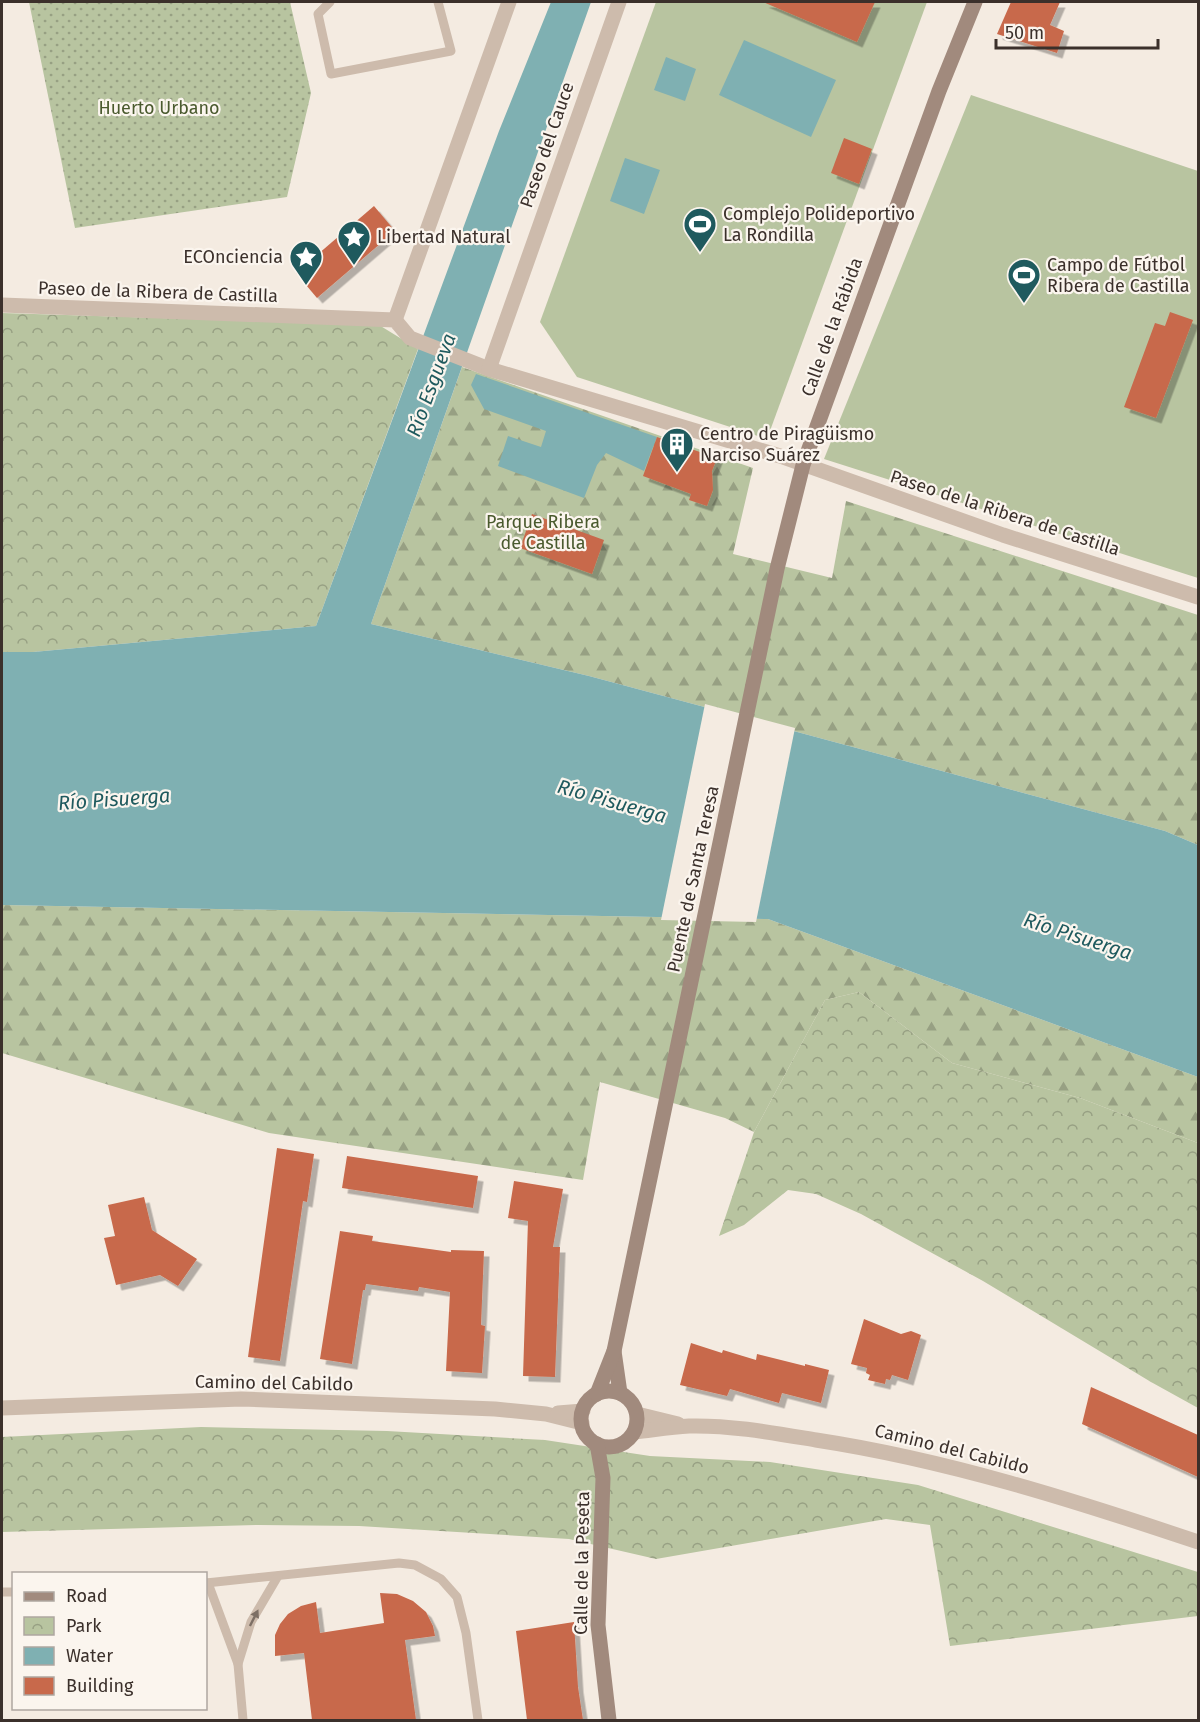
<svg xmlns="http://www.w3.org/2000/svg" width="1200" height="1722" font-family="'Fira Sans',sans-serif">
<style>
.forest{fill:url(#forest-firs)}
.park{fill:url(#park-crowns)}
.garden{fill:url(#garden-dots)}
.pitch{fill:#b8c4a0}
.water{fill:#7fb0b2}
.pier{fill:#f4ebe1}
.building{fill:#c8694b;filter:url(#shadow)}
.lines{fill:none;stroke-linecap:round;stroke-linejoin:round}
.lane{stroke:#cdbbac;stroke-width:9}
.street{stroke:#cdbbac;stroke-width:15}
.secondary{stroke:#a18a7d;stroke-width:15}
.oneway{fill:#7d6f65}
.labels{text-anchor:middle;stroke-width:4.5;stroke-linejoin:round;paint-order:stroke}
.park-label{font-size:18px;fill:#4a5a2e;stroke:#fbf5ee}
.street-label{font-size:18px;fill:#3b302b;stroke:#fbf5ee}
.poi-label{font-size:18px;fill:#3b302b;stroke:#fbf5ee;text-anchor:start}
.water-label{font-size:20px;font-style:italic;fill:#1f5a5e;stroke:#fbf5ee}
</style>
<defs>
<pattern id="forest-firs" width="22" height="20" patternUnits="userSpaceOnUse" patternTransform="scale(1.5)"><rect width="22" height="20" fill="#b8c4a0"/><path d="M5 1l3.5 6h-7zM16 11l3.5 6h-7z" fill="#97a083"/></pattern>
<pattern id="park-crowns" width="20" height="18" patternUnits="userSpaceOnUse" patternTransform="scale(1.5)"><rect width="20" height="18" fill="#b8c4a0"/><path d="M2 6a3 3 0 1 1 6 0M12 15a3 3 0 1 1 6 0" fill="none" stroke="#97a083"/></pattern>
<pattern id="garden-dots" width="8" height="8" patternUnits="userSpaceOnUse" patternTransform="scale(1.5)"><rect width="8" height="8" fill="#b8c4a0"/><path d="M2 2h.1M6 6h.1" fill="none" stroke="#97a083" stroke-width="1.8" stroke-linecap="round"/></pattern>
<filter id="shadow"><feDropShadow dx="5.5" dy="5.5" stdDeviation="0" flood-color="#0004"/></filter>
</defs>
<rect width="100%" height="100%" fill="#f4ebe1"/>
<g class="forest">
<path d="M462,367L753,468L733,554L832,578L846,501L1198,615V845L1165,831L589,676L371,624Z"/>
<path d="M2,905L768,919L1198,1077V1143L1080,1098L952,1063L859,992L825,1000L754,1132L725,1118L600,1082L583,1180L269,1133L2,1053Z"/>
</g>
<g class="park">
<path d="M2,313L379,325L418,349L316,626L33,652H2Z"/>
<path d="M859,992L952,1063L1080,1098L1198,1143V1408L1151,1382L983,1281L861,1214L816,1194L788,1190L744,1225L719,1236L754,1132L825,1000Z"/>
<path d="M201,1427L387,1431L545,1440L650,1456L770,1462L918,1485L1198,1572V1616L950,1646L930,1525L886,1519L656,1559L569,1539L359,1526L258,1525L2,1532V1437Z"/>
</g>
<path class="garden" d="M29,2H290L311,93L287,197L75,228Z"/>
<g class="pitch">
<path d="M656,2H927L767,439L577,377L540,322Z"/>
<path d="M971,95L1198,171V578L824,459Z"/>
</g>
<g class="water">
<path d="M551,2H591L371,624L589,676L1165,831L1198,845V1077L768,919L2,905V652H33L316,626L499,131Z"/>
<path d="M744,40L836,80L811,137L719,95Z"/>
<path d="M666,57L696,69L685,101L654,90Z"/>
<path d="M625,158L660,170L644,214L610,201Z"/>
<path d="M476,374L657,437L644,471L606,453L597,465L584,498L498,466L508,436L541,447L546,431L484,409L471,385Z"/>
</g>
<path class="pier" d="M705,704L795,728L756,922L661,920Z"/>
<g class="building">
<path d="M763,2H875L857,42Z"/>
<path d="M1011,2H1060L1050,25L1064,31L1057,53L997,34Z"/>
<path d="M844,138L872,149L859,184L831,173Z"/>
<path d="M374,206L395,231L317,298L296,273Z"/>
<path d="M1170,312L1193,320L1156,418L1124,407L1155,323L1165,326Z"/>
<path d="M657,437L717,458L712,471L713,490L707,506L689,500L691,494L643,476Z"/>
<path d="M532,514L604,540L592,574L520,548Z"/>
<path d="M277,1148L314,1154L307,1202L303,1201L280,1361L248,1357Z"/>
<path d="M347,1156L478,1176L473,1208L342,1188Z"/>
<path d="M514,1181L563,1189L553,1247H560L555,1377L523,1376L528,1221L508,1218Z"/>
<path d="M144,1197L152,1230L197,1259L178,1286L160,1275L116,1285L104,1238L115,1236L108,1205Z"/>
<path d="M340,1231L373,1236L372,1241L451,1252V1250L484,1251L481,1325L485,1326L482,1373L446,1371L450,1292L419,1287L418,1291L366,1284L365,1290H363L352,1364L320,1359Z"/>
<path d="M864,1319L901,1334L911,1331L921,1335L908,1380L892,1375L890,1380L886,1379L885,1384L868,1380L870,1375L866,1373L867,1368L851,1364Z"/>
<path d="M691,1343L722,1353L723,1350L756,1360L757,1354L805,1366V1364L829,1370L821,1403L782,1393L779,1403L730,1389L727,1396L680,1385Z"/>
<path d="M1091,1387L1198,1435V1477L1082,1424Z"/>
<path d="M380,1593L397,1594L413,1601L426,1612L433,1626L435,1636L405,1640L416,1720H312L304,1653L275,1656V1635L280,1624L288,1614L301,1606L316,1602L320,1633L384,1623Z"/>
<path d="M574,1622L578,1687L583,1720H527L516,1631Z"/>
</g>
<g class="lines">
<g class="lane">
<path d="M330,2L318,14L331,74L451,51L438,2"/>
<path d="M206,1583L399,1563L415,1565L441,1579L457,1597L466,1633L478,1720"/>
<path d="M208,1583L238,1664L243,1720"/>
<path d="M2,1592H14"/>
<path d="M238,1664L251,1622L278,1576"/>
</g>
<g class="street">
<path d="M2,305L395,320L410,338L489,369L780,456L1003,535L1198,597"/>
<path d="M395,320L509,2"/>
<path d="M489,369L619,2"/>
<path d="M2,1408L241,1399L495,1409L546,1414L582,1423"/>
<path d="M558,1413L583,1411"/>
<path d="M637,1414L678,1424"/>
<path d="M635,1432C653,1430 671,1427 689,1426C731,1425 774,1433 816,1440C947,1460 1073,1500 1198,1542"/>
</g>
<g class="secondary">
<path d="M614,1351L620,1393"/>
<circle cx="609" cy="1419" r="28"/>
<path d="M597,1394L614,1351L777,569L803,465L939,91L975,2"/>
<path d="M597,1444L603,1478L598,1625L609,1720"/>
</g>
</g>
<defs><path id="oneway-solid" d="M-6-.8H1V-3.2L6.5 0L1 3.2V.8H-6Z" transform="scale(1.5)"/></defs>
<use class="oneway" href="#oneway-solid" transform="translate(254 1618) rotate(-63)"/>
<defs>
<symbol id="stadium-pin" viewBox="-11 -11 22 30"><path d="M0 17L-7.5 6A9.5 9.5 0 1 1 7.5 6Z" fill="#1f5a5e" stroke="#fbf5ee"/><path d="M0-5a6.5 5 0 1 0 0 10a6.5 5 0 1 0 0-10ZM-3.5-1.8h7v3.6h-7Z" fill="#fff"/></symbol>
<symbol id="sight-pin" viewBox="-11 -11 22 30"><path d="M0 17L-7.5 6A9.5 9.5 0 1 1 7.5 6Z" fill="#1f5a5e" stroke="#fbf5ee"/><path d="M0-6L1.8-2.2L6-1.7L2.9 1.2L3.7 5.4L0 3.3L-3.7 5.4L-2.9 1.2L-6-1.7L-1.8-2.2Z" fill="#fff"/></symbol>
<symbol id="building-pin" viewBox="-11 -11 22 30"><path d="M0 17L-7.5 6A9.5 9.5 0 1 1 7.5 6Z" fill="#1f5a5e" stroke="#fbf5ee"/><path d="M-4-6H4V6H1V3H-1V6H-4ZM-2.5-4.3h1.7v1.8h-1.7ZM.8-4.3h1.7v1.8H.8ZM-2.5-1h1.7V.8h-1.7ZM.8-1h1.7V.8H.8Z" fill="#fff"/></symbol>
</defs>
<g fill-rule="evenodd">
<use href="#stadium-pin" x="681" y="205" width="38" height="52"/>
<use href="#sight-pin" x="335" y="218" width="38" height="52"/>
<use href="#sight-pin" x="287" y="238" width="38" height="52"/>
<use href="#stadium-pin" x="1005" y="256" width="38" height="52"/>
<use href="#building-pin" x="658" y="425" width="38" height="52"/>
</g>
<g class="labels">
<g class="park-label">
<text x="159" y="114">Huerto Urbano</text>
<text x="543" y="528">Parque Ribera<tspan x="543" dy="21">de Castilla</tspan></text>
</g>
<g class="street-label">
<text transform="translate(547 145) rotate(-71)" y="6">Paseo del Cauce</text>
<text transform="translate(158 292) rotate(2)" y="6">Paseo de la Ribera de Castilla</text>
<text transform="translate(832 327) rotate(-70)" y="6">Calle de la Rábida</text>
<text transform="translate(1005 513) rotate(18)" y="6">Paseo de la Ribera de Castilla</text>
<text transform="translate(693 879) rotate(-78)" y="6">Puente de Santa Teresa</text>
<text transform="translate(274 1383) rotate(1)" y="6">Camino del Cabildo</text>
<text transform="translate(952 1449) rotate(14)" y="6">Camino del Cabildo</text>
<text transform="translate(582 1563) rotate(-89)" y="6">Calle de la Peseta</text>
</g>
<g class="poi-label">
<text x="723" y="220">Complejo Polideportivo<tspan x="723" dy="21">La Rondilla</tspan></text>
<text x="377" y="243">Libertad Natural</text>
<text x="283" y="263" text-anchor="end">ECOnciencia</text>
<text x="1047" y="271">Campo de Fútbol<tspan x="1047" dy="21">Ribera de Castilla</tspan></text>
<text x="700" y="440">Centro de Piragüismo<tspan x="700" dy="21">Narciso Suárez</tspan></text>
</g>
<g class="water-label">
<text transform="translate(431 385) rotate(-70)" y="7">Río Esgueva</text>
<text transform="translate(114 799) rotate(-4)" y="7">Río Pisuerga</text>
<text transform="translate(612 801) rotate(16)" y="7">Río Pisuerga</text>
<text transform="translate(1078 936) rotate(18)" y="7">Río Pisuerga</text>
</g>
</g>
<rect width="1200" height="1722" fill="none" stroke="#3b302b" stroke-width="6"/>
<rect x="12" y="1572" width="195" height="138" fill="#fbf5ee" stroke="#aea6a0" stroke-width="1.5"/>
<rect x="24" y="1592" width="30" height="9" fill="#a18a7d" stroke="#aea6a0" stroke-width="1.5"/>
<text x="66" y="1602" font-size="18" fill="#3b302b">Road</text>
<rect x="24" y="1617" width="30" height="18" fill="url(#park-crowns)" stroke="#aea6a0" stroke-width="1.5"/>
<text x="66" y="1632" font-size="18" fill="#3b302b">Park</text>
<rect x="24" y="1647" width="30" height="18" fill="#7fb0b2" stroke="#aea6a0" stroke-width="1.5"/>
<text x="66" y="1662" font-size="18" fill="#3b302b">Water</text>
<rect x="24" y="1677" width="30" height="18" fill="#c8694b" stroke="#aea6a0" stroke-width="1.5"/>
<text x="66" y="1692" font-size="18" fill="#3b302b">Building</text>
<path d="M996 39v9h162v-9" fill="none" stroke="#3b302b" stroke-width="3"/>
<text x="1005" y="39" font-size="18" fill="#3b302b" stroke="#fbf5ee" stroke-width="4.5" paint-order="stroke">50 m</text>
</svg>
